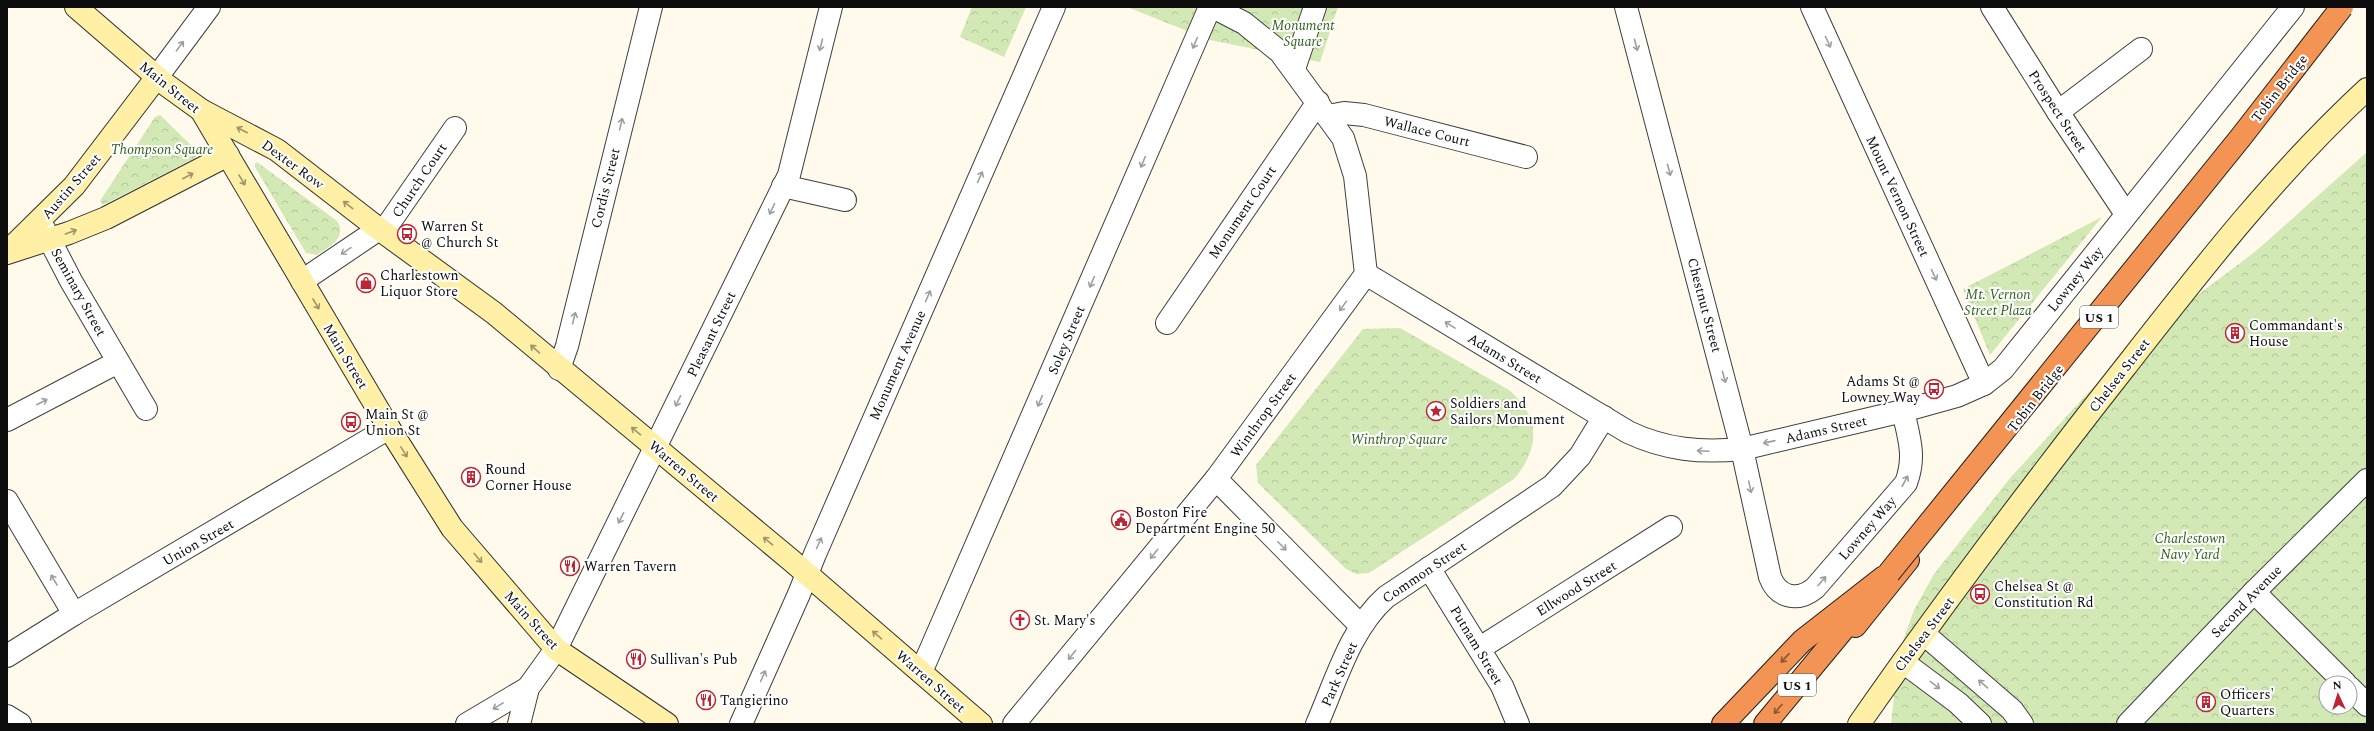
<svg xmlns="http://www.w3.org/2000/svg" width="2374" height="731" font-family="Spectral,serif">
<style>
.park{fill:url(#park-crowns);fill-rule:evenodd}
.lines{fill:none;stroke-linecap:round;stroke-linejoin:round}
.minor-casing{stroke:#3f3f3f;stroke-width:24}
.tertiary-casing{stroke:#3f3f3f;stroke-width:24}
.secondary-casing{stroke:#2e2e2e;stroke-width:24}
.motorway-casing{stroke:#1d1d1d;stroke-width:24}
.minor{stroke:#fff;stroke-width:22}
.tertiary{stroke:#fff;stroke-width:22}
.secondary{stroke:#fff0a6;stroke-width:22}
.motorway{stroke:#f49454;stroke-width:22}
.motorway-bridge-casing{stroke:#1d1d1d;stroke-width:24;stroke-linecap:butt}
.motorway-bridge{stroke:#f49454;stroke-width:22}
.oneway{stroke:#9e9e9e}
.oneway2{stroke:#9e9568}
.oneway3{stroke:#8c5734}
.labels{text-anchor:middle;stroke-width:4;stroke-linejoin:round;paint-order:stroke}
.shield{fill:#fff;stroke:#555;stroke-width:1}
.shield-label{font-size:13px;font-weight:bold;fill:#0c0c0c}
.park-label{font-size:14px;font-style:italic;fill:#2f631d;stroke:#fff}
.street-label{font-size:14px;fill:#0c0c0c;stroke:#fff}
.poi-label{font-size:14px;fill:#0c0c0c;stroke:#fff;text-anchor:start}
</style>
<defs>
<pattern id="park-crowns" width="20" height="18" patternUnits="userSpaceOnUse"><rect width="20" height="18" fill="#d2e8b5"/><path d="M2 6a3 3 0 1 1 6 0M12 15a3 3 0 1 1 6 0" fill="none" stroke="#b3c69a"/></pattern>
</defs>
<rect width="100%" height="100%" fill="#fffaeb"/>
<g class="park">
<path d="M972,7H1026L1004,57L960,37Z"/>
<path d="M1127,7H1338L1320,62L1210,40Z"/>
<path d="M160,115L197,151L195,158L103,205L100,201L155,117Z"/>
<path d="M2367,152V724H1891L1899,652L1914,610L1934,574L2011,477L2098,382L2142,337L2256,251ZM2326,683H2350V707H2326Z"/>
<path d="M257,162L337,221C348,237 329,247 317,255L306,253L255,167V164Z"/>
<path d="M2102,217L1990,355L1963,289Z"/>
<path d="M1400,328L1509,390C1541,417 1540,448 1514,479L1369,573L1356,574L1346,569L1258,483L1256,465L1363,329Z"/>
</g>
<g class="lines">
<defs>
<g id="minor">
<path d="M1626,7L1742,449L1770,577C1778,598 1798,602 1815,588L1906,483C1916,456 1909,438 1903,411"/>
<path d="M1812,7L1984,384"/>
<path d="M1992,7L2058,112L2126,214"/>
<path d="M1294,69L1315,7"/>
<path d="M157,77L209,7"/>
<path d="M2058,112L2141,49"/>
<path d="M1328,116L1344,113L1364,115L1526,157"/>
<path d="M783,186L845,200"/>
<path d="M41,223L71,281L146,409"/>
<path d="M383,232L455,128"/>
<path d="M1366,274L1628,432C1666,450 1701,453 1742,449L1903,411L1957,396L1984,384L2003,369L2293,7"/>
<path d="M1167,323L1318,102"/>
<path d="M559,369L567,346L651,7"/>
<path d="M7,420L118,362"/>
<path d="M1216,479L1360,625"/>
<path d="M7,501L74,614"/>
<path d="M1429,568L1502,686L1518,724"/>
<path d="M2254,592L2345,683"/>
<path d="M1924,634L2012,710L2022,724"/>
<path d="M1480,648L1671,527"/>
<path d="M7,656L74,614L389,428"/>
<path d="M1903,662L1958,703L1980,724"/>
<path d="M921,672L1210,7"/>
<path d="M2350,688L2367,705"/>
<path d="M7,716L20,724"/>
<path d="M467,724L528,688"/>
<path d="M519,724L528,688L556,649L789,175L831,7"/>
<path d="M741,724L799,594L815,554L1054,7"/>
<path d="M1014,724L1216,479L1366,274L1355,176L1343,138L1280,52L1244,23L1213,7"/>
<path d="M1317,724C1336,681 1350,629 1386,597L1552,486L1580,456L1604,417"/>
<path d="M2128,724L2254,592L2367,480"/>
</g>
<path id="tertiary" d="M302,281L379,229"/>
<g id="secondary">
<path d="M76,7L165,84L201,110L389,428L452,528L556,649L667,724"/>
<path d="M201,110L277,150L379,229L494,313L792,561L981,724"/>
<path d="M11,248L74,186L157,77"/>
<path d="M7,253L69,233L106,218L228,155"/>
<path d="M1859,724C1944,602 2034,483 2126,366C2201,270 2276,173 2367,89"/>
</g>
<g id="motorway">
<path d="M1855,626L1908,560"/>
<path d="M1723,724L1802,641L1884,577"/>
<path d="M1765,724L1860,609"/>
</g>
</defs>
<use href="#minor" class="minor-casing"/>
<use href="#tertiary" class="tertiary-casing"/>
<use href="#secondary" class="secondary-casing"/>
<use href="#motorway" class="motorway-casing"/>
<use href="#minor" class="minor"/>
<use href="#tertiary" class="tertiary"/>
<use href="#secondary" class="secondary"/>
<use href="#motorway" class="motorway"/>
<defs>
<path id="motorway-bridge" d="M1889,573L2241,137L2342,7"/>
</defs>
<use href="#motorway-bridge" class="motorway-bridge-casing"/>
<use href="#motorway-bridge" class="motorway-bridge"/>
</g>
<defs><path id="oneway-shaft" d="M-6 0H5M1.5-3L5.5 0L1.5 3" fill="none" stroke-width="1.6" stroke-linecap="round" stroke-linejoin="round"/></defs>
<g class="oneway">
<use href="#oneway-shaft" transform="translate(1828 42) rotate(65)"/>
<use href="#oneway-shaft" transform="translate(1195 43) rotate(113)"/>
<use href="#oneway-shaft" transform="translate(821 45) rotate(104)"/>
<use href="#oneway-shaft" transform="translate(1636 45) rotate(75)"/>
<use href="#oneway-shaft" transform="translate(180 46) rotate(-53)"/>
<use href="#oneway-shaft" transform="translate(621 124) rotate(-76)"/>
<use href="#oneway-shaft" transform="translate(1143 162) rotate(113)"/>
<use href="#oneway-shaft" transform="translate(1669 170) rotate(75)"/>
<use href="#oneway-shaft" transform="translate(980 177) rotate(-66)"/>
<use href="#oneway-shaft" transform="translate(772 209) rotate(116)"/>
<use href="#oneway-shaft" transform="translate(346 251) rotate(146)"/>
<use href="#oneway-shaft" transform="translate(1934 275) rotate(65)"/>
<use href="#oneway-shaft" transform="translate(1092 282) rotate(113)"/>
<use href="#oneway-shaft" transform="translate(928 296) rotate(-66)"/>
<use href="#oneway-shaft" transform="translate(1343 306) rotate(126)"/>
<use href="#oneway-shaft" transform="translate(574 318) rotate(-76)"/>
<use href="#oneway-shaft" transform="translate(1450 325) rotate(-149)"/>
<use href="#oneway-shaft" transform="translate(1724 377) rotate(75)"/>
<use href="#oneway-shaft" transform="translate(678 401) rotate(116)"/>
<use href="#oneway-shaft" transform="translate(1040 401) rotate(113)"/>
<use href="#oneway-shaft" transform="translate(42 402) rotate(-27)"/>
<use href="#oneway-shaft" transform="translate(1769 442) rotate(167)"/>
<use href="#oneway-shaft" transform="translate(1703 451) rotate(-177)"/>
<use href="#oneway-shaft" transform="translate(1905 481) rotate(-61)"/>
<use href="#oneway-shaft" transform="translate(1750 487) rotate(78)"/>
<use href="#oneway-shaft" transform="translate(621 518) rotate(117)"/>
<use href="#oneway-shaft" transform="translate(819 543) rotate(-66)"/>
<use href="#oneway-shaft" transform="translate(1282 546) rotate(45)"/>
<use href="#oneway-shaft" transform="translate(1154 554) rotate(129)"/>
<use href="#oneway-shaft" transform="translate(54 580) rotate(-121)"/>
<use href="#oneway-shaft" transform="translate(1822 581) rotate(-49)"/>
<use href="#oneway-shaft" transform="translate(1072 655) rotate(129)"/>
<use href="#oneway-shaft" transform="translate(763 676) rotate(-66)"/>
<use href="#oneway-shaft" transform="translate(1983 684) rotate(-139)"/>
<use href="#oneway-shaft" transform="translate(1935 685) rotate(38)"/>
<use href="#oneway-shaft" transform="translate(498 706) rotate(149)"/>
</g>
<g class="oneway2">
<use href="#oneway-shaft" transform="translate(242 130) rotate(-153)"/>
<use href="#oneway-shaft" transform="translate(188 176) rotate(-27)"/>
<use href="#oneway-shaft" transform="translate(242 180) rotate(59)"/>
<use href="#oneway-shaft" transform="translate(348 205) rotate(-142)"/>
<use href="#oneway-shaft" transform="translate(71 232) rotate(-20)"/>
<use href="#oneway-shaft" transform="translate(316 304) rotate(59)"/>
<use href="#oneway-shaft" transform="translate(535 349) rotate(-139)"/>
<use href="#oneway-shaft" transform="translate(636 431) rotate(-141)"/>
<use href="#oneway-shaft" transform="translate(404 452) rotate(58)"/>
<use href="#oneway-shaft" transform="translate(768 541) rotate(-140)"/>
<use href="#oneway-shaft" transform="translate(478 558) rotate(50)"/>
<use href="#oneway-shaft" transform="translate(877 635) rotate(-139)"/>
</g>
<g class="oneway3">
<use href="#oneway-shaft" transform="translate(1785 658) rotate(133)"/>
<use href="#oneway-shaft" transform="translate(1778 709) rotate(130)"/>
</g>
<defs>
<symbol id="bus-ring" viewBox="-11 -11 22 22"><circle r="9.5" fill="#fff" stroke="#bb2534" stroke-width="1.5"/><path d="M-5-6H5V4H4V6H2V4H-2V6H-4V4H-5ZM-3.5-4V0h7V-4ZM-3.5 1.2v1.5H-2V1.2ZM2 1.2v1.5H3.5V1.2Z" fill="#bb2534"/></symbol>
<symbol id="shop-ring" viewBox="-11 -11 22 22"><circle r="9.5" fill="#fff" stroke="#bb2534" stroke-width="1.5"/><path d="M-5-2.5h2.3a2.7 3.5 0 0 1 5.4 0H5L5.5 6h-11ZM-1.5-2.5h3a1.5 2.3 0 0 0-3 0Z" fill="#bb2534"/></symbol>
<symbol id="building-ring" viewBox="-11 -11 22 22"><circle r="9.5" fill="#fff" stroke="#bb2534" stroke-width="1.5"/><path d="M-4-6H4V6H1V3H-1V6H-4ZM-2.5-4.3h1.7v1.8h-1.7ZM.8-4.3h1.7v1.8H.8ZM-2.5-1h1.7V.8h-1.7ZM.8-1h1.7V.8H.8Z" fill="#bb2534"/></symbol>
<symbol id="sight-ring" viewBox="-11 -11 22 22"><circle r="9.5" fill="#fff" stroke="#bb2534" stroke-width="1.5"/><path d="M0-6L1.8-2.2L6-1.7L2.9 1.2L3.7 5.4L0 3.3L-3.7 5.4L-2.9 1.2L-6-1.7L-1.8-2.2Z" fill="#bb2534"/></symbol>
<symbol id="civic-ring" viewBox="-11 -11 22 22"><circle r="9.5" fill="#fff" stroke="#bb2534" stroke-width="1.5"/><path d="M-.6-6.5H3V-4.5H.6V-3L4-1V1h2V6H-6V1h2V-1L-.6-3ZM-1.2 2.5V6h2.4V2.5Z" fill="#bb2534"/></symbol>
<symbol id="restaurant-ring" viewBox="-11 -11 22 22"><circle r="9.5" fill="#fff" stroke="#bb2534" stroke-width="1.5"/><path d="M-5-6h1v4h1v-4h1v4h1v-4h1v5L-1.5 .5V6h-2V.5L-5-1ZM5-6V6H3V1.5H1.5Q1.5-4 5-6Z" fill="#bb2534"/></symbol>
<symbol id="church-ring" viewBox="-11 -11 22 22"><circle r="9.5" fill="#fff" stroke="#bb2534" stroke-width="1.5"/><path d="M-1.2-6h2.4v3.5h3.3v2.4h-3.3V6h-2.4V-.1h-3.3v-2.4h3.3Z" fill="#bb2534"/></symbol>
</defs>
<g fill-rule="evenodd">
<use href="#bus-ring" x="396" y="223" width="22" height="22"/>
<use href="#shop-ring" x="355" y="272" width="22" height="22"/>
<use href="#building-ring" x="2224" y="322" width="22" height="22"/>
<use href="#bus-ring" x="1923" y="378" width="22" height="22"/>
<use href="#sight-ring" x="1425" y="400" width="22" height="22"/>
<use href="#bus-ring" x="340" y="411" width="22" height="22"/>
<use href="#building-ring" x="460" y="466" width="22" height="22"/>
<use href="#civic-ring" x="1110" y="509" width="22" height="22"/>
<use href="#restaurant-ring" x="559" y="555" width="22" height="22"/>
<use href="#bus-ring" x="1969" y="583" width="22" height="22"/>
<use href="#church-ring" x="1009" y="609" width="22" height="22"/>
<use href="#restaurant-ring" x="625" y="648" width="22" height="22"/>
<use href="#restaurant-ring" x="695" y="689" width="22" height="22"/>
<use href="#building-ring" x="2195" y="691" width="22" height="22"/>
</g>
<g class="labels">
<g class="shield">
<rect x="2080" y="306" width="38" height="22" rx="3"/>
<rect x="1778" y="674" width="38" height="22" rx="3"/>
</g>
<g class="shield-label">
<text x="2099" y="322">US 1</text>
<text x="1797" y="690">US 1</text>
</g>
<g class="park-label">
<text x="1303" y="30">Monument<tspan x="1303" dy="16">Square</tspan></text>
<text x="162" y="154">Thompson Square</text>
<text x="1998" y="299">Mt. Vernon<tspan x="1998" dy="16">Street Plaza</tspan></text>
<text x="1399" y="444">Winthrop Square</text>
<text x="2190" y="543">Charlestown<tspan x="2190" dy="16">Navy Yard</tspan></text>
</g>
<g class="street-label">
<text transform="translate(170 87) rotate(39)" y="5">Main Street</text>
<text transform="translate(2279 88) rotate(-52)" y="5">Tobin Bridge</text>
<text transform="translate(2058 111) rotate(57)" y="5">Prospect Street</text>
<text transform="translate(1427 131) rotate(14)" y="5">Wallace Court</text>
<text transform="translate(293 164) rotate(36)" y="5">Dexter Row</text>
<text transform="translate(419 180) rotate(-56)" y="5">Church Court</text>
<text transform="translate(71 186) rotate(-49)" y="5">Austin Street</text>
<text transform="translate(605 188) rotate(-76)" y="5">Cordis Street</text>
<text transform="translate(1898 196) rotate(65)" y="5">Mount Vernon Street</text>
<text transform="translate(1242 212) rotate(-56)" y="5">Monument Court</text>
<text transform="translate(2075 279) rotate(-51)" y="5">Lowney Way</text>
<text transform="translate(79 292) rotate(61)" y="5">Seminary Street</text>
<text transform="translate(1705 305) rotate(75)" y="5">Chestnut Street</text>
<text transform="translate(711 334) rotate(-64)" y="5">Pleasant Street</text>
<text transform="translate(1066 340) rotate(-67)" y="5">Soley Street</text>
<text transform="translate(346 356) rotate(59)" y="5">Main Street</text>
<text transform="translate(1505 358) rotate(31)" y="5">Adams Street</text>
<text transform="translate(897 365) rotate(-66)" y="5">Monument Avenue</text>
<text transform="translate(2119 375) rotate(-52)" y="5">Chelsea Street</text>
<text transform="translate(2035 398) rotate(-52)" y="5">Tobin Bridge</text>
<text transform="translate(1263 415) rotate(-54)" y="5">Winthrop Street</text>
<text transform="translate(1826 429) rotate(-13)" y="5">Adams Street</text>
<text transform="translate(684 471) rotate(40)" y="5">Warren Street</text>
<text transform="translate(1867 528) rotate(-49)" y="5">Lowney Way</text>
<text transform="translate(198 542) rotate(-30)" y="5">Union Street</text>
<text transform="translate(1424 572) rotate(-34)" y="5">Common Street</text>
<text transform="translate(1576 588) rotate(-32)" y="5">Ellwood Street</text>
<text transform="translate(2246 601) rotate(-46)" y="5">Second Avenue</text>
<text transform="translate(532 620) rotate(48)" y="5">Main Street</text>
<text transform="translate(1924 634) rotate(-53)" y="5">Chelsea Street</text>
<text transform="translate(1477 645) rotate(59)" y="5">Putnam Street</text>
<text transform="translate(1339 674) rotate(-66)" y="5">Park Street</text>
<text transform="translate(931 681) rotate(41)" y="5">Warren Street</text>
</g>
<g class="poi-label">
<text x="421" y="231">Warren St<tspan x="421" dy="16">@ Church St</tspan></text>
<text x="380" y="280">Charlestown<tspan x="380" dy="16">Liquor Store</tspan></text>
<text x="2249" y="330">Commandant's<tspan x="2249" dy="16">House</tspan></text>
<text x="1920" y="386" text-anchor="end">Adams St @<tspan x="1920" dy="16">Lowney Way</tspan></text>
<text x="1450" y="408">Soldiers and<tspan x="1450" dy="16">Sailors Monument</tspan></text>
<text x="365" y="419">Main St @<tspan x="365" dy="16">Union St</tspan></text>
<text x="485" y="474">Round<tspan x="485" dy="16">Corner House</tspan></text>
<text x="1135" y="517">Boston Fire<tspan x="1135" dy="16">Department Engine 50</tspan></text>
<text x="584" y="571">Warren Tavern</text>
<text x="1994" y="591">Chelsea St @<tspan x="1994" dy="16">Constitution Rd</tspan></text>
<text x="1034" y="625">St. Mary's</text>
<text x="650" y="664">Sullivan's Pub</text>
<text x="2220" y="699">Officers'<tspan x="2220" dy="16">Quarters</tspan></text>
<text x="720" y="705">Tangierino</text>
</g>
</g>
<rect width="2374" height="731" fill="none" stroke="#0c0c0c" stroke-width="16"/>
<g transform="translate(2338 695) rotate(356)"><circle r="19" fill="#ffffff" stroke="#9e9e9e"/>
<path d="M0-3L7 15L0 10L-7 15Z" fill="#bb2534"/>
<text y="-6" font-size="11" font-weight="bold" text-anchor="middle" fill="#0c0c0c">N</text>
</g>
</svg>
